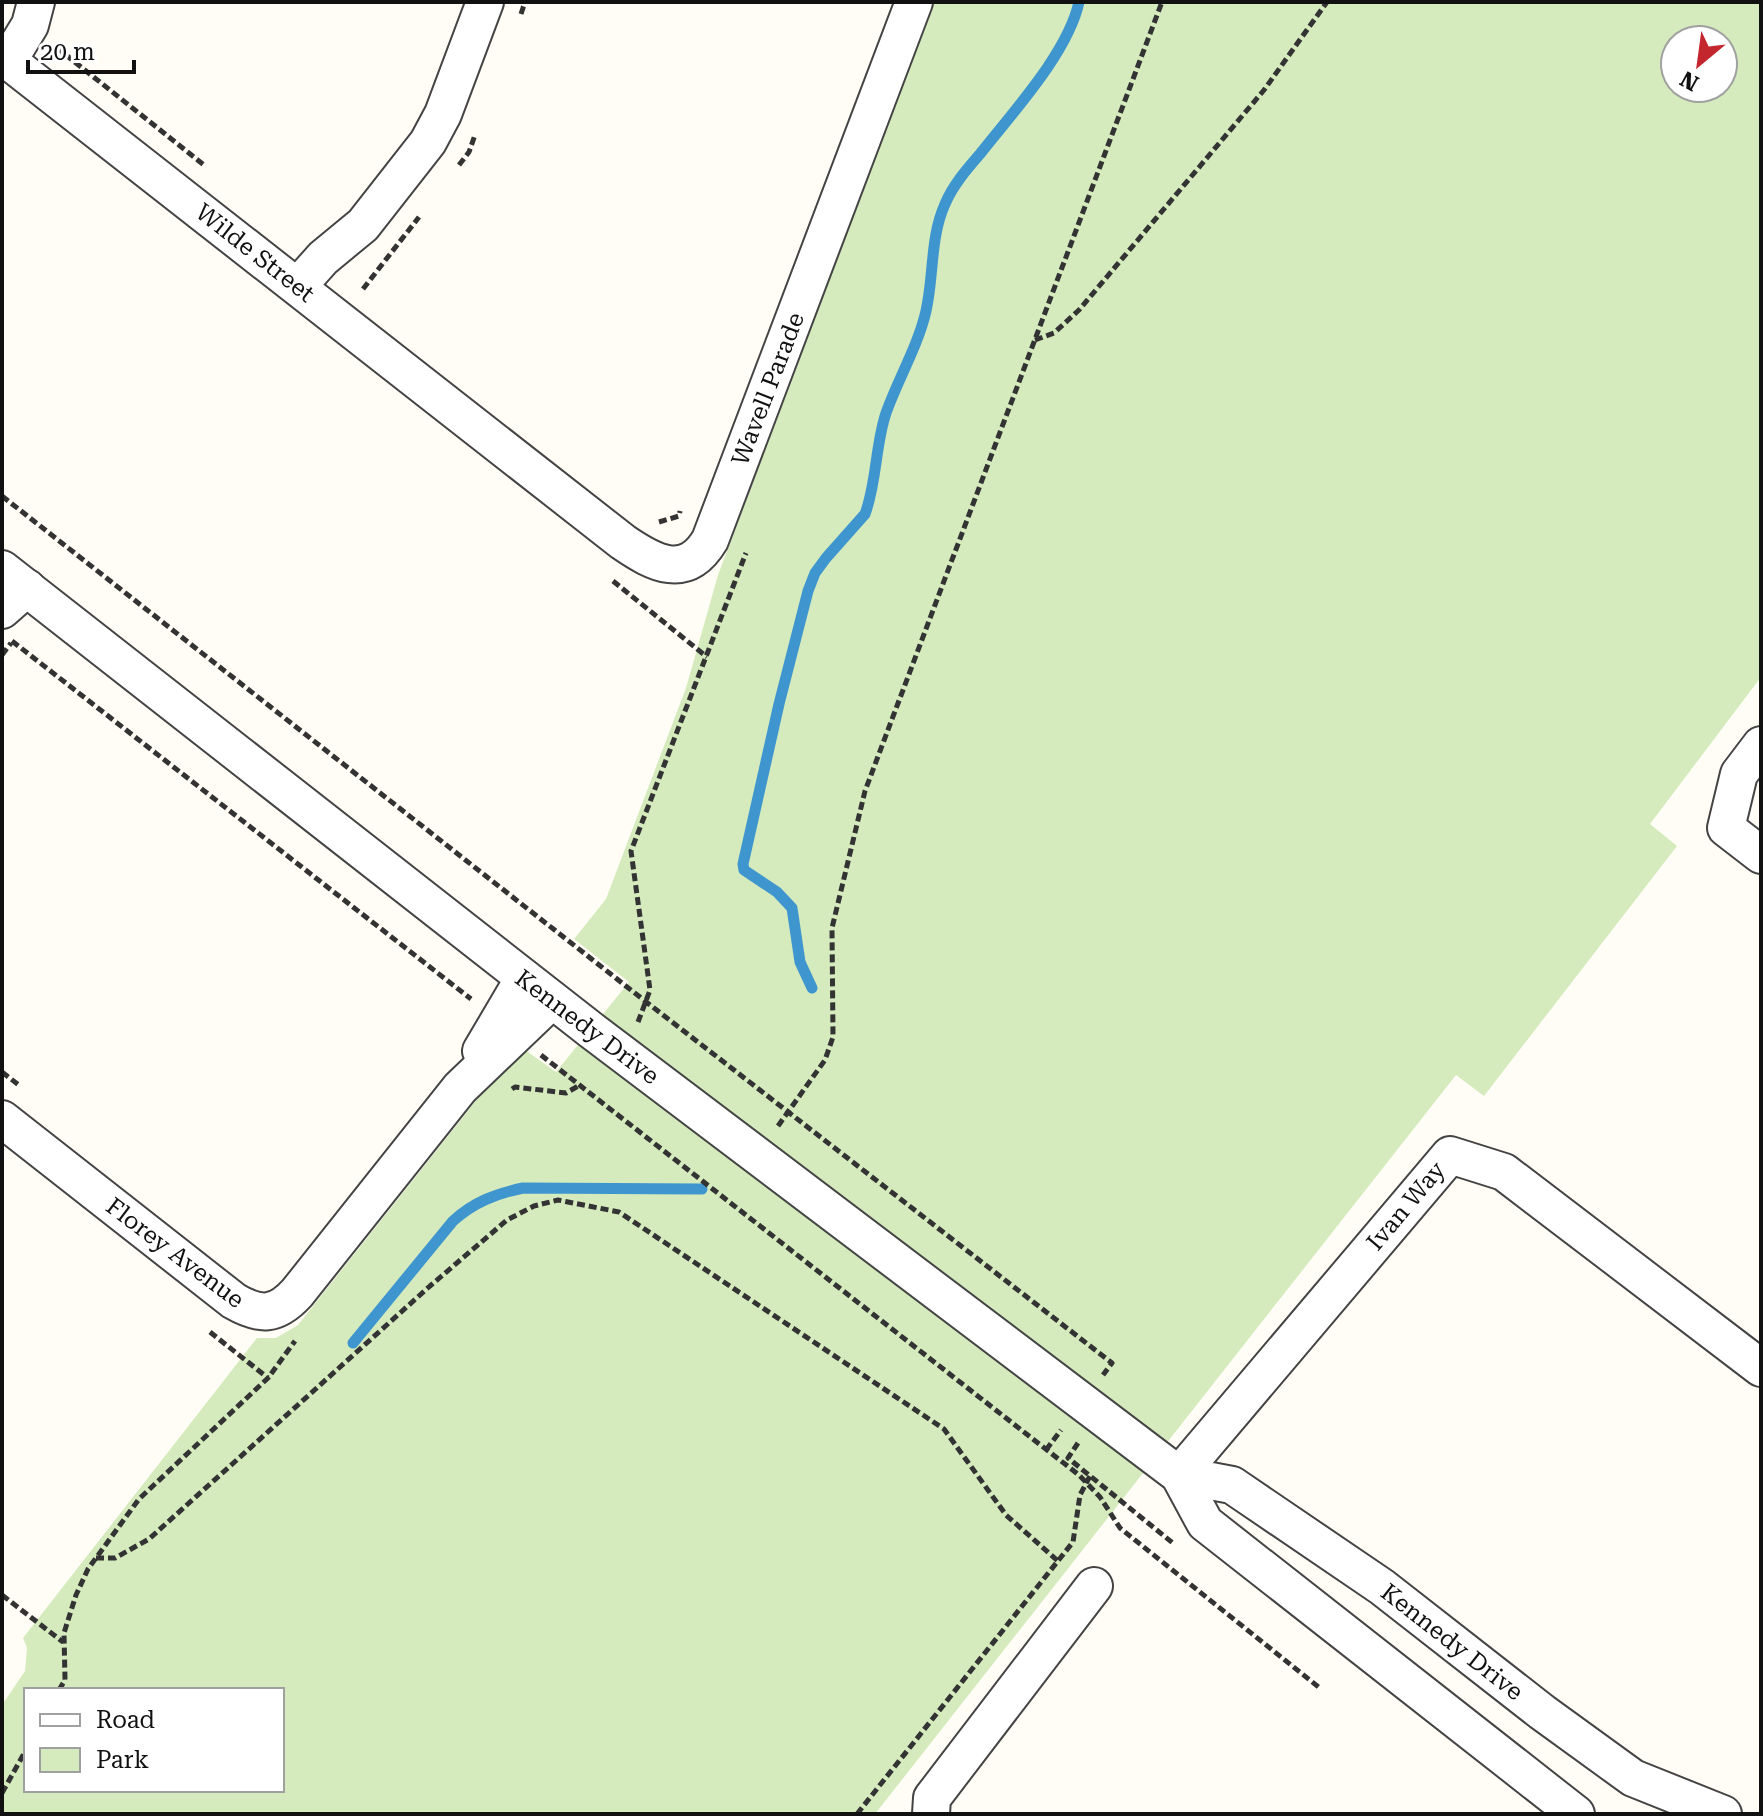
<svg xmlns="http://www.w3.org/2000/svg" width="1763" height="1816" font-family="'Roboto Serif',serif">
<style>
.green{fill:#d5ebbd;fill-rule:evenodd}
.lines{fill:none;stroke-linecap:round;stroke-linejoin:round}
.stream{stroke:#3f96cf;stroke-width:11}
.minor-casing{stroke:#444;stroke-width:40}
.path{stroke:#333;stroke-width:5;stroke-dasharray:8 4;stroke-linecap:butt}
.minor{stroke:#fff;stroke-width:36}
.labels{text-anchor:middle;stroke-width:8;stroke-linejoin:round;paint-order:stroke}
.street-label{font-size:24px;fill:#111;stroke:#fff}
</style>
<rect width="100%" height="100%" fill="#fffdf5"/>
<path class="green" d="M934,2H1761V677L1650,824L1677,846L1484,1096L1456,1075L875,1814H2V1705L25,1671L27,1648L23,1638L257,1338H276L298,1325L494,1078L521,1047L556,1072L629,982L574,939L606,899L686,688L718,575ZM1675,40H1723V88H1675ZM26,1690H282V1790H26Z"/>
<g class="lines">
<g class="stream">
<path d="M812,988L800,962L792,908L777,892L744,870L743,864L779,704L808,591L815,573L826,558L865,514C877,482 875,446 886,413C898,379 918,346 926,311C934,276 930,237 945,204C953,185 967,169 980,154C1012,113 1068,53 1079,2"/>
<path d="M353,1343L453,1221C474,1202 495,1194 523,1188L702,1189"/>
</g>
<defs>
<g id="minor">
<path d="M2,56L623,542C655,564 686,580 710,540L914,2"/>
<path d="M8,61L30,25L36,2"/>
<path d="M298,286L323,258L363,225L428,142L443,114L485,2"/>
<path d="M2,569L591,1030L1179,1475L1205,1523L1576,1814"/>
<path d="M2,610L27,588"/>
<path d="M1761,745L1739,774L1726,828L1761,855"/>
<path d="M481,1051L524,978"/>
<path d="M2,1119L234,1301C260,1316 276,1316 297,1293L460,1088L552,1000"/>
<path d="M931,1814L932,1798L1094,1586"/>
<path d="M1723,1814L1633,1778L1542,1712L1382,1587L1232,1485L1179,1475L1450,1155L1504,1172L1761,1368"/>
</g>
</defs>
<use href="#minor" class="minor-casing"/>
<g class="path">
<path d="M521,14L525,2"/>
<path d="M56,47L204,165"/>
<path d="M459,165L469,152L475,135"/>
<path d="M363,289L419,217"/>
<path d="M1035,340L1054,333L1079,310L1264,90L1327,2"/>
<path d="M2,496L645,1001L1112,1363L1103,1375"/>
<path d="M659,522L679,516L680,511"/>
<path d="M613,581L707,657"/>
<path d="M12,641L471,999"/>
<path d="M2,655L11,643"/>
<path d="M638,1022L650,990L631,851L746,553"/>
<path d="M541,1055L1079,1475L1100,1497L1120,1528L1321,1689"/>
<path d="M2,1072L20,1086"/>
<path d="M512,1089L515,1087L566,1093L580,1085"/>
<path d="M778,1126L825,1060L833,1037L832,928L865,791L1162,2"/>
<path d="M210,1332L268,1378"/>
<path d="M1078,1443L1068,1458L1174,1544"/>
<path d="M1046,1450L1061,1430"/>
<path d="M96,1558H115L149,1539L430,1286L507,1220L534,1206L558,1200L619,1212L944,1429L1006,1515L1058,1561"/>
<path d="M2,1595L63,1642"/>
<path d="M59,1690L65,1680L64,1633L76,1595L88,1569L139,1499L268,1378L295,1341"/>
<path d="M2,1793L26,1750"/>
<path d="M857,1814L1073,1542L1080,1495L1090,1476"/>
</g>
<use href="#minor" class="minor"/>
</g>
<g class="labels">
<g class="street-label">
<text transform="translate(255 253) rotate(38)" y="8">Wilde Street</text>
<text transform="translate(768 389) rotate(-69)" y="8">Wavell Parade</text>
<text transform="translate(587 1027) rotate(37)" y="8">Kennedy Drive</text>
<text transform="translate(1406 1206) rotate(-50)" y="8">Ivan Way</text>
<text transform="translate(175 1253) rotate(37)" y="8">Florey Avenue</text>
<text transform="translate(1452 1642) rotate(38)" y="8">Kennedy Drive</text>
</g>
</g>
<rect width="1763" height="1816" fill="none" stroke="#111111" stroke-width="8"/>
<rect x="24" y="1688" width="260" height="104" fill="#ffffff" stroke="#a0a0a0" stroke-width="2"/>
<rect x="40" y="1714" width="40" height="12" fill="#ffffff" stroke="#a0a0a0" stroke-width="2"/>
<text x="96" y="1728" font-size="24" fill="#111111">Road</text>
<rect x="40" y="1748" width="40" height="24" fill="#d5ebbd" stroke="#a0a0a0" stroke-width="2"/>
<text x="96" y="1768" font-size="24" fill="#111111">Park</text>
<g transform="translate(1699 64) rotate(209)"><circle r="38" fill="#ffffff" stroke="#a0a0a0" stroke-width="2"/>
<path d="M0-6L14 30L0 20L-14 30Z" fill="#c4262e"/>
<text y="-12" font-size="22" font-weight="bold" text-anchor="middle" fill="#111111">N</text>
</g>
<path d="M28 60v12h106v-12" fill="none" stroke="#111111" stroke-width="4"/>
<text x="40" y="60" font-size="24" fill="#111111" stroke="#ffffff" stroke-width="6" paint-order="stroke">20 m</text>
</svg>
